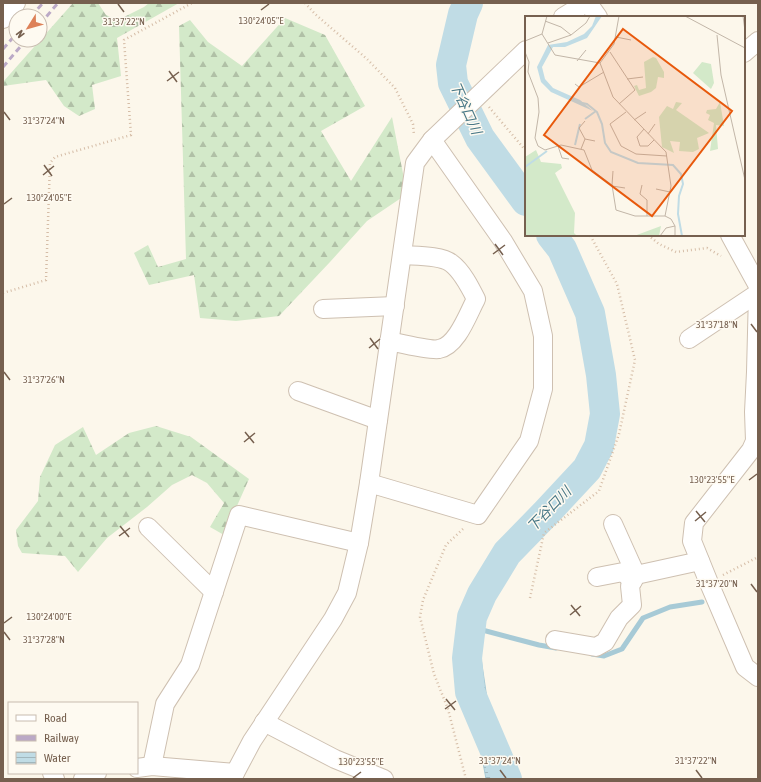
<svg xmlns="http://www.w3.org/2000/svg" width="761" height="782" font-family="'Asap Condensed','Noto Sans JP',sans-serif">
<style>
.forest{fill:url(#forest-firs)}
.water{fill:url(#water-rules);stroke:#a7cad6}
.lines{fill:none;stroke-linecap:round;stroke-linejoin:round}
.stream{stroke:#a7cad6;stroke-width:5}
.river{stroke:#c0dce5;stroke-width:30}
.street-casing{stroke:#cec0b1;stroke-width:20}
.path{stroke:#d5bda7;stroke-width:2.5;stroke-dasharray:1 3;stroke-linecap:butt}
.street{stroke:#fff;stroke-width:18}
.rail{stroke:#bba9c6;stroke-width:3;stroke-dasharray:6 4;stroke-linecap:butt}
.ticks{fill:none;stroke:#76604f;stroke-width:1.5}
.labels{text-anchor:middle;stroke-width:3;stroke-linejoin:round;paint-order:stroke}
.water-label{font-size:14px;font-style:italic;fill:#497887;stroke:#fefaf1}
.inset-river{fill:none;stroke:#c0dce5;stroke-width:2}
.inset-road{fill:none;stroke:#c2b6a8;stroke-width:1}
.view{fill:#e8590c;fill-opacity:0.15;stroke:#e8590c;stroke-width:2}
.inset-edge{fill:none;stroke:#76604f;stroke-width:2}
.ticks-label{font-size:10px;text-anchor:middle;fill:#76604f;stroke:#fefaf1;stroke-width:3;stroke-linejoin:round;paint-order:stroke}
</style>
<defs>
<pattern id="forest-firs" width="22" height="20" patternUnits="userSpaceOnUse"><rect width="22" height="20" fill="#d3e9c9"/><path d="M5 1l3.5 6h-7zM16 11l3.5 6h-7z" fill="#b0c0a6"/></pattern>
<pattern id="water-rules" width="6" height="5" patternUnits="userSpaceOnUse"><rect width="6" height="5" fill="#c0dce5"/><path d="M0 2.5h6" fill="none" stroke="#a1b6bc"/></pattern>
</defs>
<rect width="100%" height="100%" fill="#fcf7eb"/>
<g class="forest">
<path d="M73,3H98L106,15L118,20L144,7L149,3H179L117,38L121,76L92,85L95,109L79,116L64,106L46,80L3,86V82Z"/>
<path d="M285,18L325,35L365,106L321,131L351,181L392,117L407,194L367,221L330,262L279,316L236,321L200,318L194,275L149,285L134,253L148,245L158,267L186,259L179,26L190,20L208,42L242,66Z"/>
<path d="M156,426L191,437L249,479L224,535L210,527L224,503L207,483L192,475L172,485L147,507L107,538L78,572L65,556L22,553L18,546L16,530L38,501L40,477L55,445L83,427L96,455L129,433Z"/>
</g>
<path class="water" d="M478,638L488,705L518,779H486L478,736Z"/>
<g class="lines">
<g class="stream">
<path d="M471,627L539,645L556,648"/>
<path d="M592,654L604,656L622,649L643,618L670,607L702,602"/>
</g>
<g class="river">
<path d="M468,3L463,14L451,65L453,83L480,138L526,201"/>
<path d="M507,779L470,692L467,658L472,617L482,594L507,553L546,513L587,469L599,446L605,414L601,375L590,313L562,249L551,235"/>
</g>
<defs>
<g id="street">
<path d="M588,3L598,17"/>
<path d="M563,17L586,3"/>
<path d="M3,19L16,3"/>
<path d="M744,53L758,41"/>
<path d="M730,235L758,286"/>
<path d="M758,293L756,372L754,412L755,441L751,450L694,523L692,541L709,583L745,667L758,677"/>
<path d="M323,309L395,306"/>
<path d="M689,339L758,293"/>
<path d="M389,341C399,343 431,351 439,349C457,346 468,314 476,299C470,287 462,271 451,263C441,255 415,256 402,255"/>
<path d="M298,391L378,420"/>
<path d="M369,483L478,515L529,441L543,389V336L533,291L503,241L432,140"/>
<path d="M613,524L636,575L700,561"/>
<path d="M148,527L214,592"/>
<path d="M597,577L623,572L633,581"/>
<path d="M555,640L596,647L605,642L619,618L632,605L630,586L636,575"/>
<path d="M264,722L335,759L384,779"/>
<path d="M152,766L165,704L190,665L239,515L359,543"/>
<path d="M137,768L152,766L235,773"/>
<path d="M52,773L55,779"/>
<path d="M235,773L252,741L333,619L347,593L359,543L369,483L415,163L432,140L526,50"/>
<path d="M83,779L97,773"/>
</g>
</defs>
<use href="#street" class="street-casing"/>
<g class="path">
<path d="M305,3L315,14L367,59L395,88L413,124L414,135"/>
<path d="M489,107L526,151"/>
<path d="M648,235L659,244L676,252L707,248L721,256"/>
<path d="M3,293L46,280L50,163L55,157L131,135L124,40L192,3"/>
<path d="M463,529L446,545L423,600L420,617L434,674L448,709L466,779"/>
<path d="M723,575L758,557"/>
<path d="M530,598L544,533L599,491L619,434L635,360L617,284L590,235"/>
</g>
<use href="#street" class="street"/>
<g class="rail">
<path d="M31,16L43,3"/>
<path d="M40,24L58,3"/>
<path d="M3,49L16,34"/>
<path d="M3,67L26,40"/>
</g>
</g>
<path class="ticks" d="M118,4L124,12M261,10L269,4M169,71L177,82M167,81L179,72M4,112L10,120M44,165L52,176M43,175L54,166M4,204L12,198M495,244L503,255M493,254L505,245M751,324L757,332M370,338L378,349M369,348L380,339M4,372L10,380M245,432L254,443M244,442L255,433M749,480L757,474M696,511L705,522M695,521L706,512M120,526L129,537M119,536L130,528M751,584L757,592M571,605L580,616M570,615L581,606M4,623L12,617M4,632L10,640M446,699L455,710M445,709L456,701M500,770L506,778M696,770L702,778M353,778L361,772"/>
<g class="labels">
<g class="water-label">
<text transform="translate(466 108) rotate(66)" y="5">下谷口川</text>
<text transform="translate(549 509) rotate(-46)" y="5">下谷口川</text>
</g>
</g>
<g transform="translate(525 16)">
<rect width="220" height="220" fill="#fcf7eb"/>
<path d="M128,41L131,42L139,56V62L133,61L131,72L126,76L114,80L109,70L112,69L114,74L121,72L119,46ZM177,46L186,48L189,67L186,73L168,57ZM151,86L157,87L151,94L184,117L172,122L174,133L168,136L154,135L155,126L145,125L149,137L137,131L134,101L142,90L148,93ZM195,86L199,110L191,109L193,133L185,135L189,107L183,104L185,99L181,97L182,94L191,93ZM11,134L16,146L36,148L37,152L30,157L50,197L49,217L52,220H0V141ZM136,210L134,220H109Z" fill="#d3e9c9"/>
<path d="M71,0H77L62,22L40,31H28L17,51L20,63L28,72L55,84L68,95L26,76L16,66L12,51L23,29L42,26L59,18L67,10Z" fill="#c0dce5"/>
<path class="inset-river" d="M52,86L62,88L72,96L77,108L80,127L86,136L113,147L148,149L156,158L158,168L154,180L153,198L157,220M60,103L71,95M50,129L55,108M0,151L22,135"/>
<path class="inset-road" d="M22,0L17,18L30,39L75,47M160,0L220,32M218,0L220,15M20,5L36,11L46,19M192,19L196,59L220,164M91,21L106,24M0,25L17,18M23,27L46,19L61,7L65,0M0,36L4,46L3,56L13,82L14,96L10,122L13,130L20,134L36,129L59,134L67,154L87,169L91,194L110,200H140L146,203L150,210V220M85,36L110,74L94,88M52,45L61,34M75,47L88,81L141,136L146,170L140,200M75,47L89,28L94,0M102,63L118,61M50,68L54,71L79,56M101,96L85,108L96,130L111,138L142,140M109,104L121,96M60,105L54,112L60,123M119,113L112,121L115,130H123L129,124M123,118L130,108M33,130L37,142L44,143M56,133L60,123L70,125M87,169L88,155M117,169L115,178L122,184V200M87,170L100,172M131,173L145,176M135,220L141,212L150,210"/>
<path class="view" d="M98,13L207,95L127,200L19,119Z"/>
<rect width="220" height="220" class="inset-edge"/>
</g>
<g class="ticks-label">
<text x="261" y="24">130°24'05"E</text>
<text x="124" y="25">31°37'22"N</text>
<text x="44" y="124">31°37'24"N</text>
<text x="49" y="201">130°24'05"E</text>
<text x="717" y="328">31°37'18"N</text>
<text x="44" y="383">31°37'26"N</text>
<text x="712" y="483">130°23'55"E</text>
<text x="717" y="587">31°37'20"N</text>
<text x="49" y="620">130°24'00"E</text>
<text x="44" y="643">31°37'28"N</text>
<text x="500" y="764">31°37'24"N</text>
<text x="696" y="764">31°37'22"N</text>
<text x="361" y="765">130°23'55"E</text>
</g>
<rect width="761" height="782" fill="none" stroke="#76604f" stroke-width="8"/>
<rect x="8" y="702" width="130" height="72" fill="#fefaf1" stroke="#c8bcb0"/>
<rect x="16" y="715" width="20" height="6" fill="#ffffff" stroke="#c8bcb0"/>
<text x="44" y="722" font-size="12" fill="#76604f">Road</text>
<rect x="16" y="735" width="20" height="6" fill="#bba9c6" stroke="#c8bcb0"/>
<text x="44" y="742" font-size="12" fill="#76604f">Railway</text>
<rect x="16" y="752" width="20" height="12" fill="url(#water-rules)" stroke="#c8bcb0"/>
<text x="44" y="762" font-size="12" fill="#76604f">Water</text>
<g transform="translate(28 28) rotate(233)"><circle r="19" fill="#fefaf1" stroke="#c8bcb0"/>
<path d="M0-3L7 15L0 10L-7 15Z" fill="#dd8158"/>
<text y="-6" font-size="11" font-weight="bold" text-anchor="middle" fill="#76604f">N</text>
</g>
</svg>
